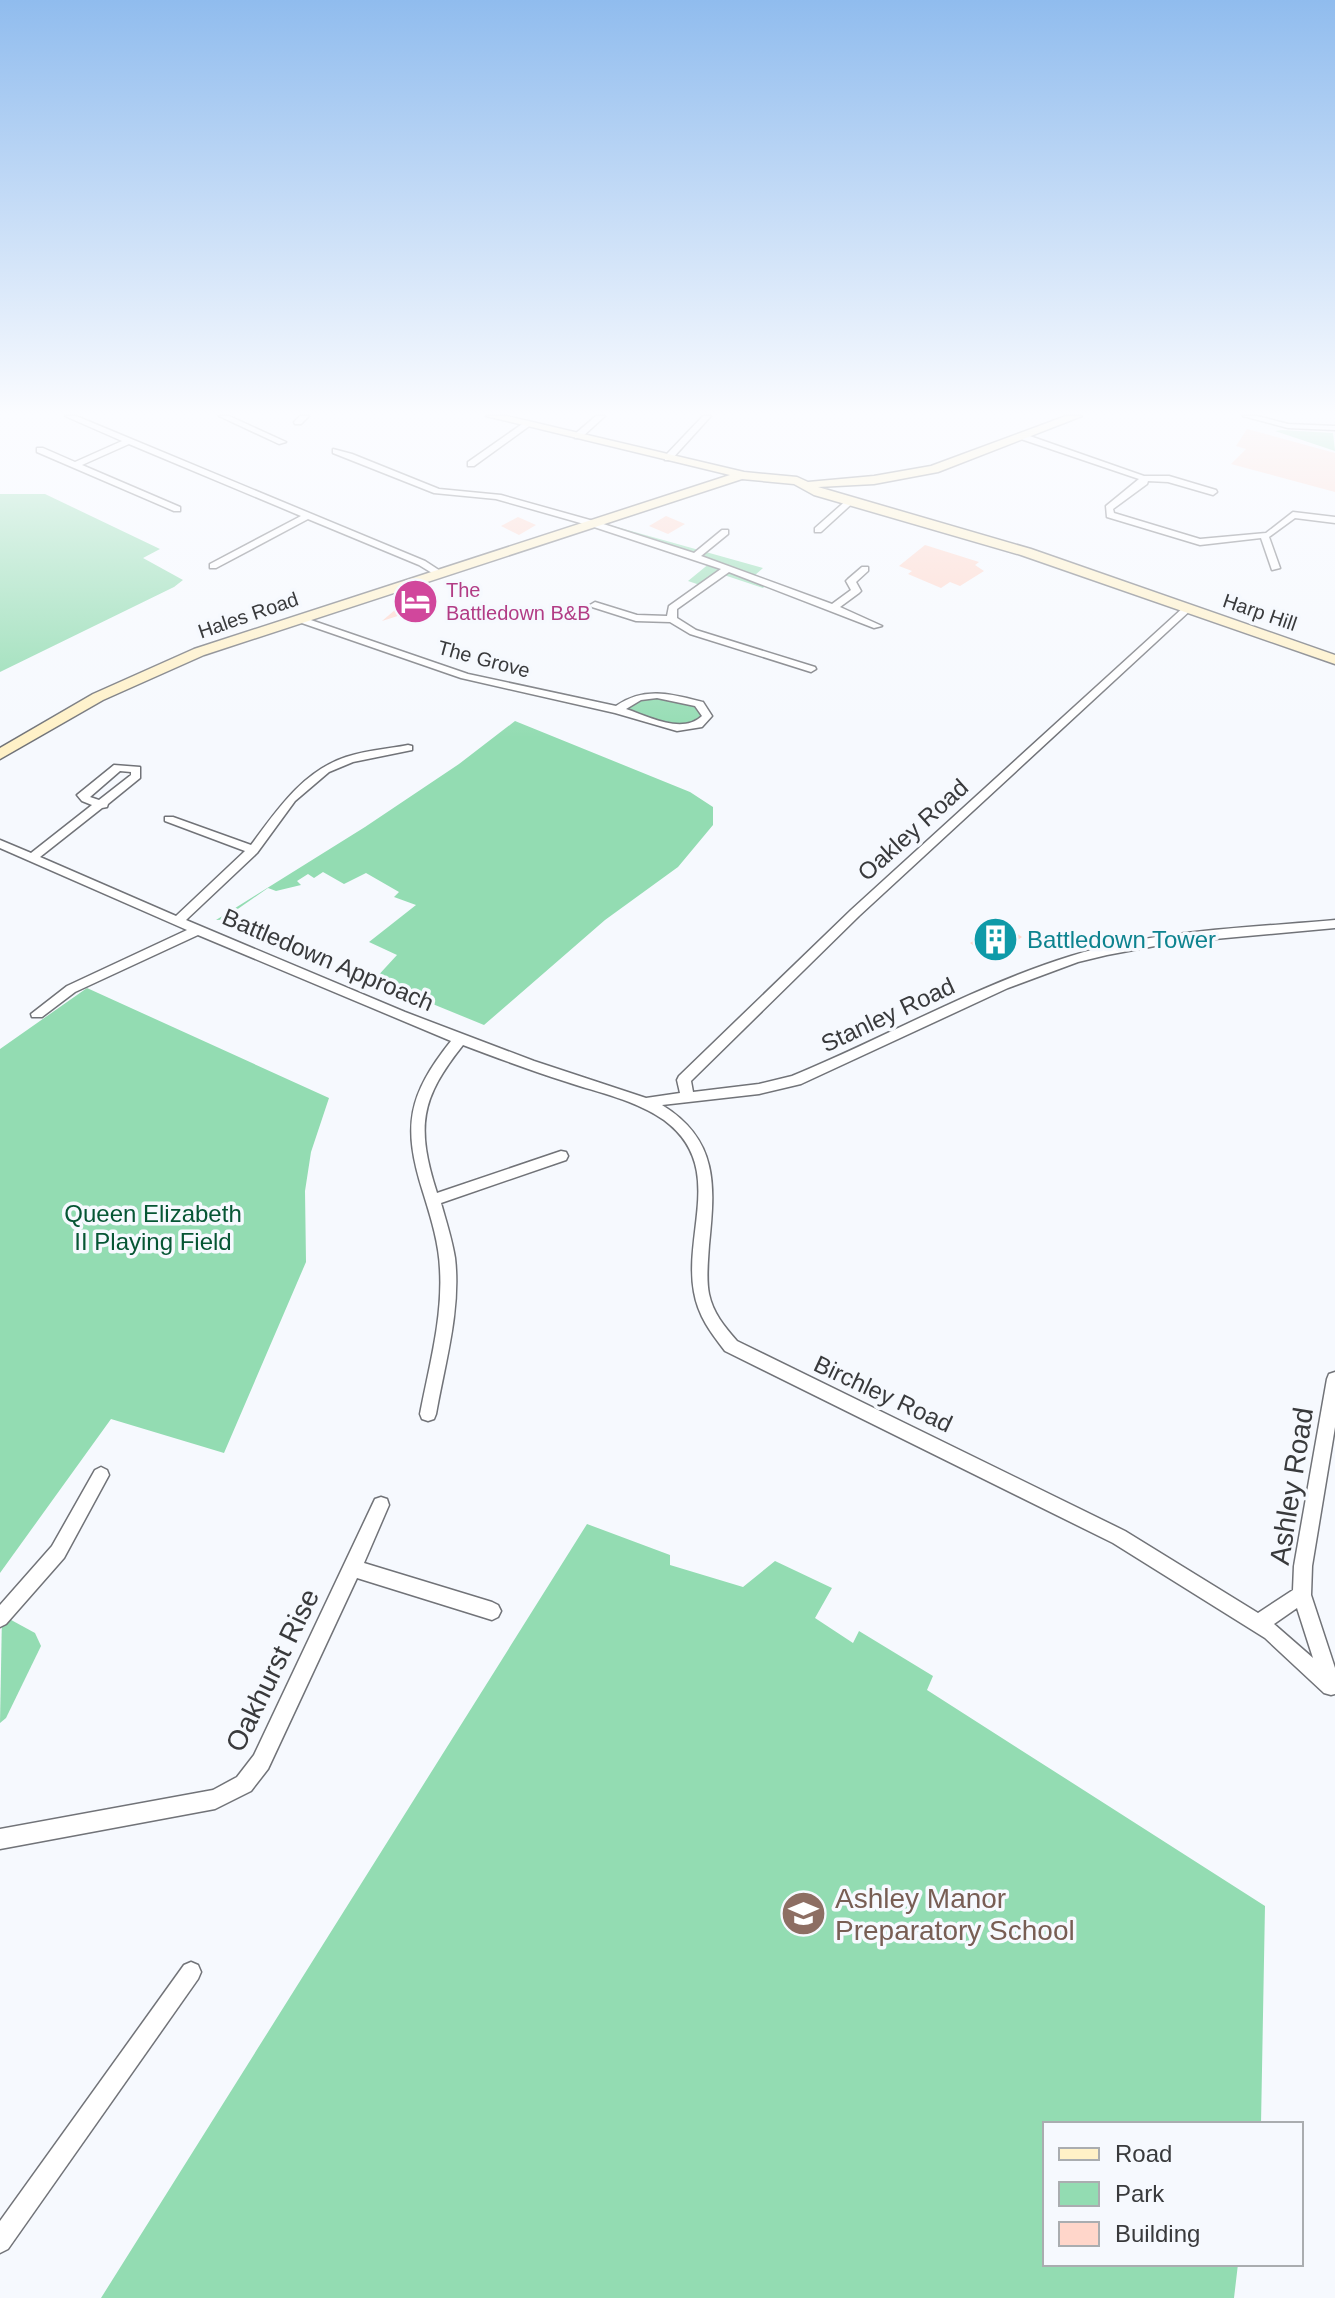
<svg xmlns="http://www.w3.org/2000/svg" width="1335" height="2298" font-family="Helvetica,sans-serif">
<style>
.green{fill:#93dcb2}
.building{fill:#ffd6ca}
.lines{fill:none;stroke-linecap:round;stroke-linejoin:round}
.street-casing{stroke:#717378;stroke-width:3}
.secondary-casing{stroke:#717378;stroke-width:3}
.street{fill:#fff;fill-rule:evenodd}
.secondary{fill:#fff1c7;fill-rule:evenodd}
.labels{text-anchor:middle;stroke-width:7;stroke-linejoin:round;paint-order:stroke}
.far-hotel-label{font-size:20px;fill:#b23c85;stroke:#f6f9fe;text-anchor:start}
.far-street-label{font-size:20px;fill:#393a3c;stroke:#f6f9fe}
.street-label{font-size:24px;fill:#393a3c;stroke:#f6f9fe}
.culture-label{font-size:24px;fill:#0d838f;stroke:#f6f9fe;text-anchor:start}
.park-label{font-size:24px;fill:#065634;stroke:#f6f9fe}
.near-street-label{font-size:28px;fill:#393a3c;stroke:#f6f9fe}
.near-education-label{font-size:28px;fill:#785e54;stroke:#f6f9fe;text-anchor:start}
</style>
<rect width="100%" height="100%" fill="#f6f9fe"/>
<g class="green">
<path d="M1282,430L1333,433L1335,451L1275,431Z"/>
<path d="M0,494H45L160,549L143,558L183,580L174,587L0,672Z"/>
<path d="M599,522L763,568L754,576L769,583L763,588L721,574L703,586L688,581L710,563L590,525Z"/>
<path d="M656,693L699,704L707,716L682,728L618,710L637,696Z"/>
<path d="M515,721L690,792L713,807V825L678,867L605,920L484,1025L374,980L397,955L369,942L416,905L394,897L399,892L366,873L344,884L323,872L314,878L308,874L297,881L301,885L276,891L268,888L232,913L238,917L235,919L216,920L365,827L459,764Z"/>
<path d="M87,988L329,1098L311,1152L305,1191L306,1262L224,1453L111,1419L0,1573V1049Z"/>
<path d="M587,1524L670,1555V1565L743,1587L775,1561L832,1588L815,1618L853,1643L859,1631L933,1676L927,1690L1265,1906L1261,2124H1045V2264H1238L1234,2298H101Z"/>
<path d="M2,1615L35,1633L41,1646L6,1718L0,1723Z"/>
</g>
<g class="building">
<path d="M1247,429L1335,453V492L1231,464L1246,449L1236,446Z"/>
<path d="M666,516L685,524L668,534L649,526Z"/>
<path d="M518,517L536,525L519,535L501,526Z"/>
<path d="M925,545L979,562L975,565L984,571L960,586L950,582L941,588L908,574L912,571L899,566Z"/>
<path d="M414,596L426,607L382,621L409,598Z"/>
<path d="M1001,923L1022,937L991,958L970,943Z"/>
</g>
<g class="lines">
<defs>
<g id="street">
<path d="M65,416H76L425,561L445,574L437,576L419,565L308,519L216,568H210V564L301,516L129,444L82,465L180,507V511H174L37,452V448H43L75,462L122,441Z"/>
<path d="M219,416H229L286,442L279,444Z"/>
<path d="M300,416H309L301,424H295L294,422Z"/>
<path d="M596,416H605L581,438H575V434Z"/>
<path d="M703,416H711L671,460H665V456Z"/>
<path d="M1243,416H1257L1288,424L1335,426V430L1288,428Z"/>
<path d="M525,422L532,424L474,466H468V462Z"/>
<path d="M1018,434H1024L1144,476H1169L1216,490L1217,492L1213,495L1168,482L1148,481L1147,484L1113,509L1114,513L1200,539L1266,533L1293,512L1335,517V523L1295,518L1269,537L1280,568L1272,570L1261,538L1200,545L1107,517L1106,506L1139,479L1018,438Z"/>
<path d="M333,449L352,454L439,489L501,495L597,522L694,553L722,530H728V534L701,556L832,604L851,590L846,581L848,579L862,567H868V571L856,582L861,591L859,593L840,607L882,626L874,628L729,572L677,609V618L696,630L815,667L816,669L811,672L690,634L670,622L636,621L592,607L590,605L595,602L637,615L667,616L669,606L721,569L591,526L496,499L434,493L333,453Z"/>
<path d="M849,498L856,500L821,532H815V528Z"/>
<path d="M1185,606L1193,608L859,916L691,1081L693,1092L759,1084L792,1076C885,1038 974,986 1071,956C1156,930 1247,928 1335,920V928L1171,943L1107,955L1078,962L1008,988L801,1084L759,1094L662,1105C719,1140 715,1186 709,1245C708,1261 706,1279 709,1294C713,1313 724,1326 737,1341L1125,1531L1258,1613L1293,1590L1294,1566L1327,1379L1329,1374L1335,1372V1427L1312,1566L1311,1595L1335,1668V1694L1331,1695L1324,1693L1265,1638L1113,1543L725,1351C711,1333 698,1316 694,1292C683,1232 726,1166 664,1120C635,1100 600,1093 567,1082C532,1071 497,1058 463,1045C420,1099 416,1127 437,1193L561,1151L566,1152L568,1156L566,1160L441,1203C446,1221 452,1239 455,1258C461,1310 445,1363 436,1414L434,1419L428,1421L422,1419L420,1414C429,1367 443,1318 440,1269C439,1243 431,1218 423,1192C402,1126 408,1095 451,1041L198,935L75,992L42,1017H32L31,1014L67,986L187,930L0,848V840L31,853L92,805L82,801L77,795L114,765L140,767V778L108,804L107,807L102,808L40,857L176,916L245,851L165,821V817H173L251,845C277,810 303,771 346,757C366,750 388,749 408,745L412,746V750L353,762L329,772L295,801L257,853L186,920L405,1012L534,1061L646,1098L680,1093L677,1080L679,1076L851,910ZM120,771L131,772V775L99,800L90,797ZM1297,1608L1313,1658L1274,1624Z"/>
<path d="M296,617H302L468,674L616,706C644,686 672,694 703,702L712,716L702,727L677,731L615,713L461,678L296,621ZM657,698L695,706L702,716C682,735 648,716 626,709L641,700Z"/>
<path d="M101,1467L107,1470L109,1475L64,1558L6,1624L0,1627V1605L52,1546L95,1470Z"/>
<path d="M381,1497L387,1499L389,1505L364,1563L492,1602L498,1605L501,1611L498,1617L492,1620L357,1578L268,1769L251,1791L215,1809L0,1849V1829L213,1790L237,1777L254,1755L375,1499Z"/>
<path d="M191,1962L198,1965L201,1972L198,1979L8,2249L0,2253V2221L184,1965Z"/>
</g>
<path id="secondary" d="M486,416H507L744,472L797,477L808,482L874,476L931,466L1066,416H1082L938,472L874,484L818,487L1031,549L1335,655V664L1021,555L814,495L794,484L742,479L204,655L103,700L0,759V748L93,694L194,649L730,475Z"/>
</defs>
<use href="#street" class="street-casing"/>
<use href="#secondary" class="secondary-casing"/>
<use href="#street" class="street"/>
<use href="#secondary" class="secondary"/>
</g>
<linearGradient id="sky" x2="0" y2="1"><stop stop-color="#90bcee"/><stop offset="0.56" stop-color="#fbfcff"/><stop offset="1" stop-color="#fbfcff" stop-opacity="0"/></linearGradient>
<rect width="1335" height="738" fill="url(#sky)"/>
<defs>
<symbol id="hotel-disc" viewBox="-11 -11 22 22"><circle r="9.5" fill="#d1479c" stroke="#f6f9fe"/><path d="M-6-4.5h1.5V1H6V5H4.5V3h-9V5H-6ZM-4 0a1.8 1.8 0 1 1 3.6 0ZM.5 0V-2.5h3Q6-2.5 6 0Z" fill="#fff"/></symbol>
<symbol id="building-disc" viewBox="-11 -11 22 22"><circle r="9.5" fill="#0f9aa8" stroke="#f6f9fe"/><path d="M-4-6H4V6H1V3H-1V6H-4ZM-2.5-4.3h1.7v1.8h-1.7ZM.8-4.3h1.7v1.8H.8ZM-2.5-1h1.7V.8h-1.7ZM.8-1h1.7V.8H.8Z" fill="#fff"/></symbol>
<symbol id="school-disc" viewBox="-11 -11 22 22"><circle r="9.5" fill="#8d6e63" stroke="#f6f9fe"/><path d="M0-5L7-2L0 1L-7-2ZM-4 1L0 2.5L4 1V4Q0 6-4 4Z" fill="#fff"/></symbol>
</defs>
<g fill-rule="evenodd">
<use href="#hotel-disc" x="390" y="576" width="51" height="51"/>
<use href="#building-disc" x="970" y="914" width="51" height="51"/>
<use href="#school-disc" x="778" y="1888" width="51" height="51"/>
</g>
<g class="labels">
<g class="far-hotel-label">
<text x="446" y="597">The<tspan x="446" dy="23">Battledown B&amp;B</tspan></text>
</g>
<g class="far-street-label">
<text transform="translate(1260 612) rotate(19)" y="7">Harp Hill</text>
<text transform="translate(248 615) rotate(-19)" y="7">Hales Road</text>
<text transform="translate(484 659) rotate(15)" y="7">The Grove</text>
</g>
<g class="street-label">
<text transform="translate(913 830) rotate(-42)" y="8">Oakley Road</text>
<text transform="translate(328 960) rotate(23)" y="8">Battledown Approach</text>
<text transform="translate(888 1015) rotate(-25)" y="8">Stanley Road</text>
<text transform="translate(883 1394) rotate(25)" y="8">Birchley Road</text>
</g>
<g class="culture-label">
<text x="1027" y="948">Battledown Tower</text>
</g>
<g class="park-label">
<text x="153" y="1222">Queen Elizabeth<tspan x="153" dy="28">II Playing Field</tspan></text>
</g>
<g class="near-street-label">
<text transform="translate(1291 1486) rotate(-81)" y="10">Ashley Road</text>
<text transform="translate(272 1670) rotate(-64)" y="10">Oakhurst Rise</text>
</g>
<g class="near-education-label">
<text x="835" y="1908">Ashley Manor<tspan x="835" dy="32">Preparatory School</tspan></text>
</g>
</g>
<rect x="1043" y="2122" width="260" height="144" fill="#f6f9fe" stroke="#aaadb0" stroke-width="2"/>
<rect x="1059" y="2148" width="40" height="12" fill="#fff1c7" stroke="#aaadb0" stroke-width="2"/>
<text x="1115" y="2162" font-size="24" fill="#393a3c">Road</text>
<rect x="1059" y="2182" width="40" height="24" fill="#93dcb2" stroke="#aaadb0" stroke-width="2"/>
<text x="1115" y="2202" font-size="24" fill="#393a3c">Park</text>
<rect x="1059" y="2222" width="40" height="24" fill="#ffd6ca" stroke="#aaadb0" stroke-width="2"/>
<text x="1115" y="2242" font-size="24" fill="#393a3c">Building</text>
</svg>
